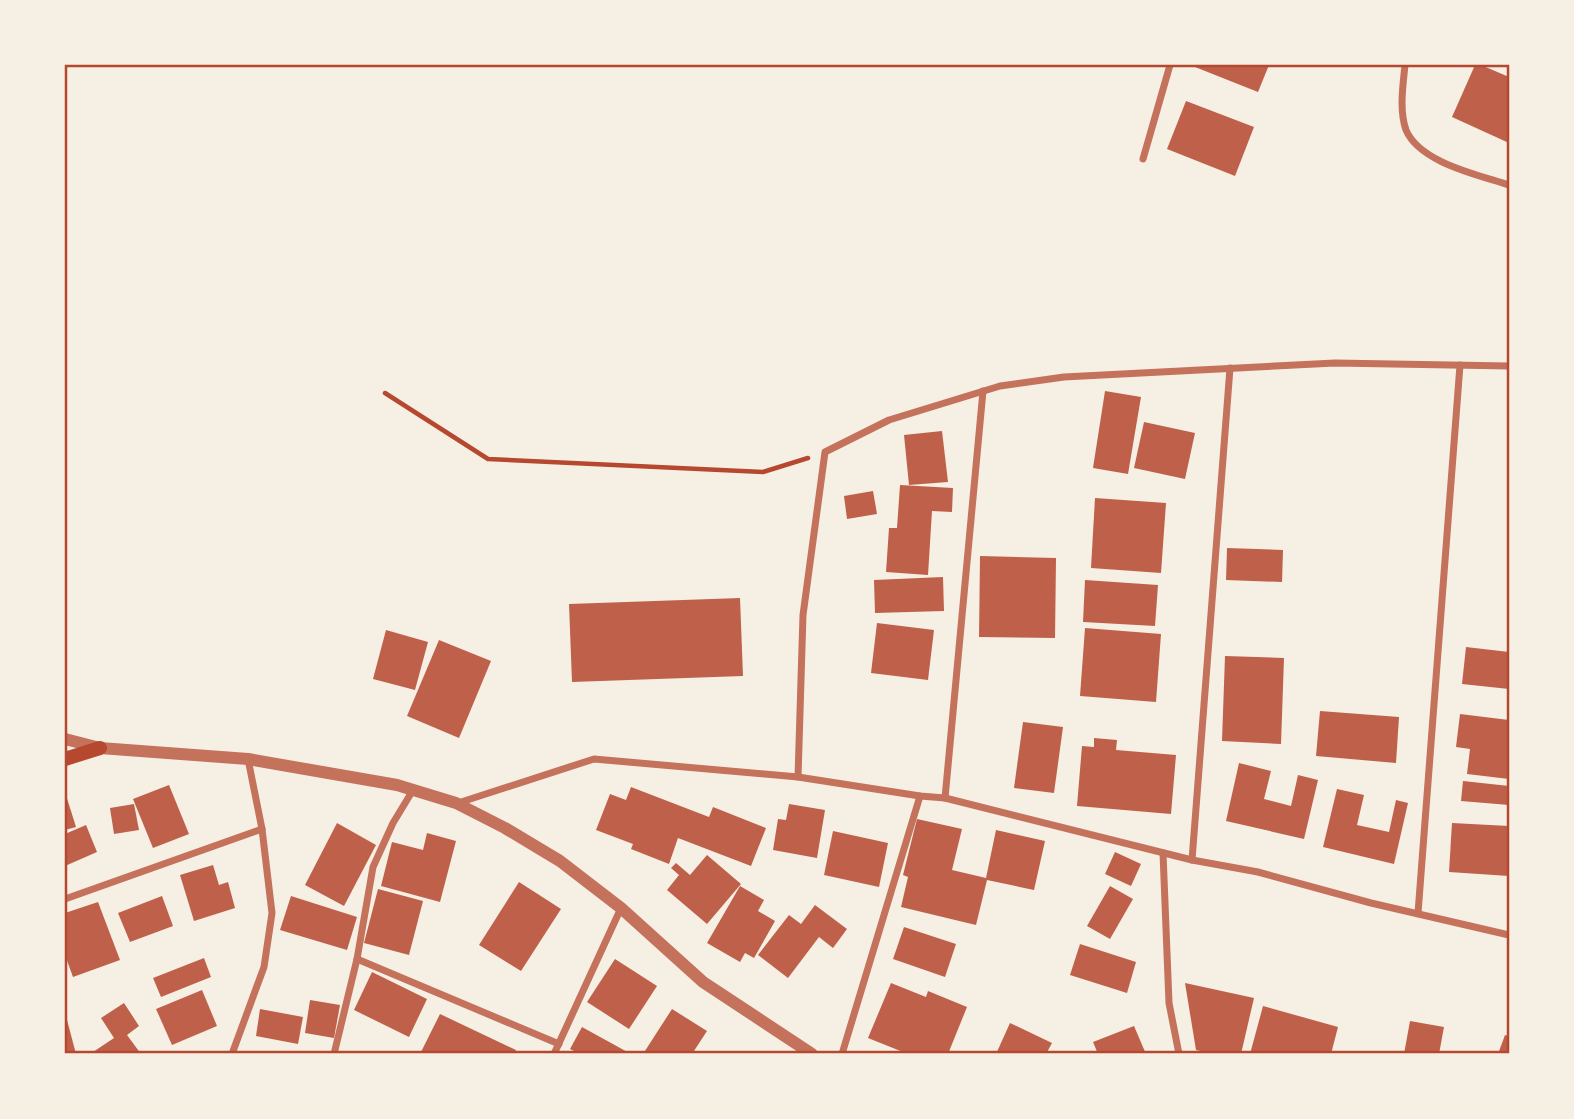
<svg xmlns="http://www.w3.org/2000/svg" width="1574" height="1119" font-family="'Titillium Web',sans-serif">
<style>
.building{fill:#bf614a}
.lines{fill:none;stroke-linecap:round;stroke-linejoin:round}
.path{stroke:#b5482f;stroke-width:4.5}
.minor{stroke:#c5725c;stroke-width:7}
.tertiary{stroke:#c5725c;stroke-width:12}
.secondary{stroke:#b5482f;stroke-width:14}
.neatline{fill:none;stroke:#b5482f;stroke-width:2.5}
</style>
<rect width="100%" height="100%" fill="#f6efe4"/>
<g class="building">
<path d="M1196,65H1269L1258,92L1195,67Z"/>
<path d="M1475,65H1481L1509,77V143L1452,117Z"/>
<path d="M1186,101L1254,127L1235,176L1167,149Z"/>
<path d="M1105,391L1141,397L1128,474L1093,468Z"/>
<path d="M1144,422L1195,433L1185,479L1134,468Z"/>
<path d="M942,431L948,482L909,485L904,435Z"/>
<path d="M900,485L953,488L952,512L932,511L928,575L886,572L889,528H897Z"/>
<path d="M873,491L877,514L847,519L844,496Z"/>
<path d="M1095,498L1166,503L1161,573L1091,568Z"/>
<path d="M1227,548L1283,550L1282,582L1226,580Z"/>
<path d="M980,556L1056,558L1055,638L979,637Z"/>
<path d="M943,577L944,611L875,613L874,580Z"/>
<path d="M1085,580L1158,585L1155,626L1083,622Z"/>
<path d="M740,598L743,676L572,682L569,604Z"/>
<path d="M877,623L934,630L928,680L871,673Z"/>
<path d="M1085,628L1161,634L1156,702L1080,696Z"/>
<path d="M386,630L428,642L415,690L373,679Z"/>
<path d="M439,640L491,661L459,738L407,716Z"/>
<path d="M1466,647L1509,652V689L1462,684Z"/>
<path d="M1225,656L1284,658L1281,744L1222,741Z"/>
<path d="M1320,711L1399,717L1396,763L1316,756Z"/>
<path d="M1460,714L1509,720V779L1467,774L1470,749L1456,747Z"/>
<path d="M1023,722L1063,727L1054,793L1014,788Z"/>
<path d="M1094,738L1117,740L1116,750L1176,755L1171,814L1077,806L1082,746L1094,747Z"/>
<path d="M1239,763L1271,771L1264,799L1291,806L1298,775L1318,780L1304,839L1226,821Z"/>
<path d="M1463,781L1509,786V805L1461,801Z"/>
<path d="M169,785L189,834L153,848L133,799Z"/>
<path d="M631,787L709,817L713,807L766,828L751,866L678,838L669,864L631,849L633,844L596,830L610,794L626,800Z"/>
<path d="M1337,789L1364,795L1357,825L1389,832L1396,800L1408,803L1394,864L1323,847Z"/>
<path d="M65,792L76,827L65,830Z"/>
<path d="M134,804L139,830L114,834L110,808Z"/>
<path d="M789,804L825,810L817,858L773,850L778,819L786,820Z"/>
<path d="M917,819L962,829L952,870L986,878L996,830L1045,841L1034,890L987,880L976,925L901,907L908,877L903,875Z"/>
<path d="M337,823L376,845L344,906L305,885Z"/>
<path d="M1452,823L1509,826V876L1449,872Z"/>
<path d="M86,825L97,852L65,866V834Z"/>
<path d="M833,831L888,843L879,887L824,875Z"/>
<path d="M427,833L456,841L440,902L381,886L392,842L423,850Z"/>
<path d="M1115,852L1141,864L1131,886L1105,874Z"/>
<path d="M707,855L741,884L707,924L667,890L679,875L671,868L676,863L690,875Z"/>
<path d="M213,865L219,885L228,882L235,908L194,921L180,875Z"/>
<path d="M519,882L561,909L521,971L479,945Z"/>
<path d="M740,886L764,900L758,911L775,921L754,958L745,953L740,962L707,943Z"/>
<path d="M1110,886L1133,899L1110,939L1087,926Z"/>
<path d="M378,889L423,901L409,955L364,943Z"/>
<path d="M162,896L173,926L130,942L118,913Z"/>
<path d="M291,896L357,917L347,950L280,930Z"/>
<path d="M98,902L120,960L73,977L65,955V913Z"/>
<path d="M815,905L847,929L833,948L819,937L788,978L758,955L789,915L801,924Z"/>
<path d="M904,927L956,944L945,977L893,959Z"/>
<path d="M1080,944L1136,962L1127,993L1070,975Z"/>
<path d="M204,958L211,977L161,997L153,978Z"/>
<path d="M615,959L657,986L629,1029L587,1002Z"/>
<path d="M372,972L427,999L409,1037L354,1010Z"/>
<path d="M891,983L926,997L928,991L967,1007L948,1054H908L868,1038Z"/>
<path d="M1185,983L1254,998L1241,1054H1214L1196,1050Z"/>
<path d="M202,990L217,1026L172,1045L156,1009Z"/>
<path d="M310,1000L340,1005L334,1038L305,1033Z"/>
<path d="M124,1003L139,1026L127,1035L141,1054H95L93,1052L114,1038L101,1018Z"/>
<path d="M1263,1006L1338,1027L1331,1054H1250Z"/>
<path d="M260,1009L303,1017L298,1044L256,1036Z"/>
<path d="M672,1009L707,1031L692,1054H643Z"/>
<path d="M440,1014L516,1050L514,1054H420Z"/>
<path d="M65,1016H66L76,1054H65Z"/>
<path d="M1410,1021L1444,1027L1439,1054H1404Z"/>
<path d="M1010,1023L1052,1043L1046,1054H996Z"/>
<path d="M1134,1026L1146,1054H1098L1093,1042Z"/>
<path d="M582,1027L631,1054H580L570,1049Z"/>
<path d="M1505,1035L1509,1036V1054H1498Z"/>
</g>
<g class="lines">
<path class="path" d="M385,393L488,459L763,472L808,458"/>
<g class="minor">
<path d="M1405,65C1403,85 1399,110 1406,130C1420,163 1479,175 1509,185"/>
<path d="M1143,159L1170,65"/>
<path d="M798,777L803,615L825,452L889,420L1000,386L1064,377L1335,363L1509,366"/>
<path d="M945,798L983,391"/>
<path d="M458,803L594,759L798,777L920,796L945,798L1192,860L1258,872L1371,903L1509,935"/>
<path d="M1163,853L1169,1003L1179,1054"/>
<path d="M1192,860L1230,368"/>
<path d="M65,899L262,829"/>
<path d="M1418,913L1460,365"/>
<path d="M357,959L559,1044"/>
<path d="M232,1054L264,967L272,913L262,829L248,759"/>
<path d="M334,1054L357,959L373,867L393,823L413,790"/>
<path d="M554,1054L621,908"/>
<path d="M842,1054L920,796"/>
</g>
<path class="tertiary" d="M65,739L100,748L248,759L397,785L456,803L505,828L560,861L621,908L703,982L812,1054"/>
<path class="secondary" d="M65,759L100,748"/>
</g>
<rect width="1574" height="1119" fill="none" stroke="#f6efe4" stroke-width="133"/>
<rect x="66" y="66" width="1442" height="986" class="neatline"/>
</svg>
